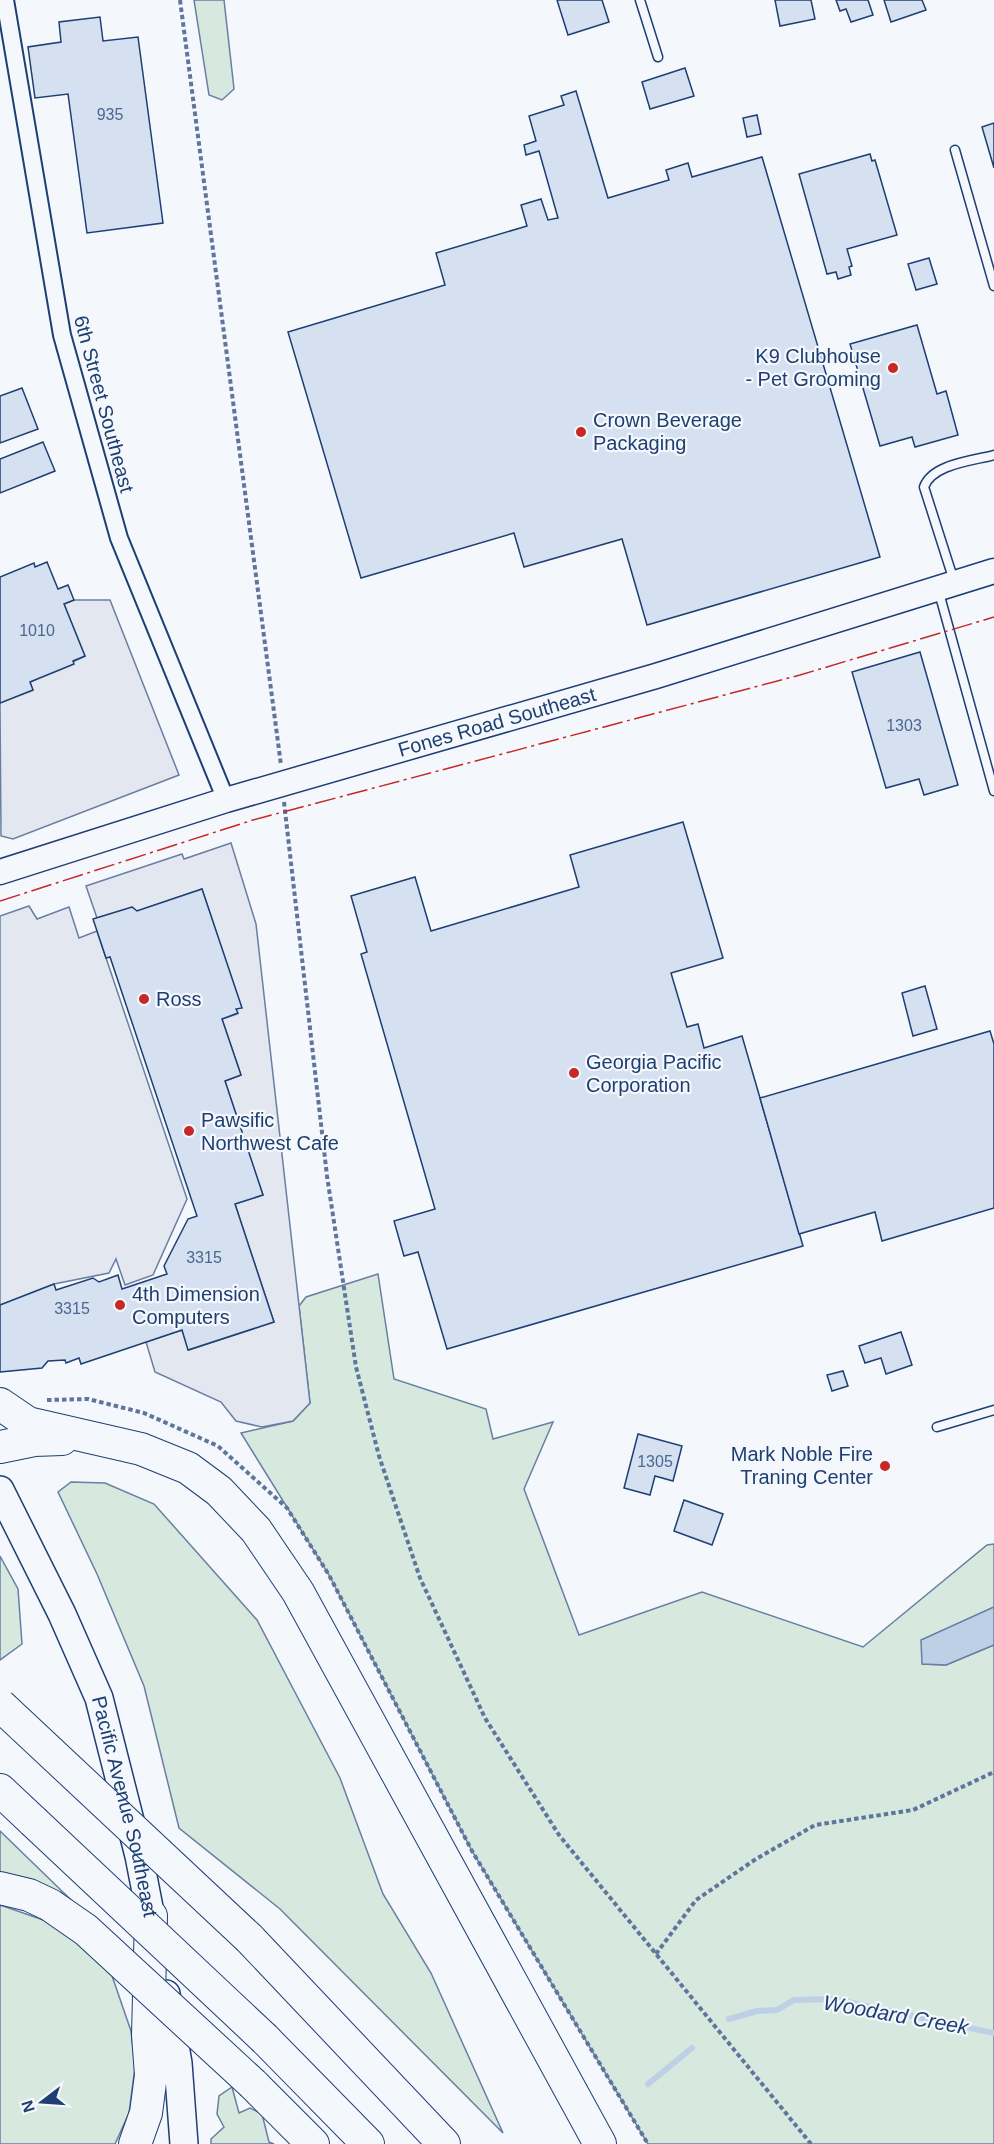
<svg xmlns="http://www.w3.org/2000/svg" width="994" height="2144" font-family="Helvetica,sans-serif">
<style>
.green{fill:#d7e8df;stroke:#687fa3;stroke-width:1.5}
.parking{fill:#e3e8f0;stroke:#687fa3;stroke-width:1.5}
.water{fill:#bed0e5;stroke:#687fa3;stroke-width:1.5}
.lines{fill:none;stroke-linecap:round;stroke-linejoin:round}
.stream{stroke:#bed0e5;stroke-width:6}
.building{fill:#d5e0f0;stroke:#1d3f73;stroke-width:1.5}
.lane-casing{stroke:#1d3f73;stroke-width:11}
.street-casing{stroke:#1d3f73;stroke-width:20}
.secondary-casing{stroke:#1d3f73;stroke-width:27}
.primary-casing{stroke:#1d3f73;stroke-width:30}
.highway-casing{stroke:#1d3f73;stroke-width:34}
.path{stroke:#5e769c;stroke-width:4;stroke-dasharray:4.5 3;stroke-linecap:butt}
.lane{stroke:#f4f7fb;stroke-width:8}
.street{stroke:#f4f7fb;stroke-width:16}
.secondary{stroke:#f4f7fb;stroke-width:24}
.primary{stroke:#f4f7fb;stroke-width:27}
.highway{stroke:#f4f7fb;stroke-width:32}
.highway-bridge-casing{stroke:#1d3f73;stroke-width:34;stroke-linecap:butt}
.highway-bridge{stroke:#f4f7fb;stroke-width:32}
.power{stroke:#c62828;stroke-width:1.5;stroke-dasharray:21 4.5 3 4.5;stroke-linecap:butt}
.poi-dot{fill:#c62828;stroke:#f4f7fb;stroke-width:2}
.labels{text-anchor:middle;stroke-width:4.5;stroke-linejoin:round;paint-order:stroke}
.number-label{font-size:16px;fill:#4b6792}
.poi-label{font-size:20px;fill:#1d3f73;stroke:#f4f7fb;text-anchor:start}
.street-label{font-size:20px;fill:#1d3f73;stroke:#f4f7fb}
.water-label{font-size:21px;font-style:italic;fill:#1d3f73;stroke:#f4f7fb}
</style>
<rect width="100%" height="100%" fill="#f4f7fb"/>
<g class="green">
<path d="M194,0H224L234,89L222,100L209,95Z"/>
<path d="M378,1274L394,1379L486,1409L493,1439L553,1422L524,1489L579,1635L702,1592L863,1647L987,1545L994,1544V1607L922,1640L923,1664L946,1665L994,1645V2144H648L472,1851L329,1575L241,1433L293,1421L310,1403L299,1306L306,1297Z"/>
<path d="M71,1482L105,1483L154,1504L257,1620L340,1778L383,1894L431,1973L503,2133L280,1909L179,1828L144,1686L97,1574L58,1492Z"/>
<path d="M0,1556L18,1589L22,1644L0,1660Z"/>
<path d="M0,1831L100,1928L0,1877Z"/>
<path d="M0,1905L52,1923L110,1970L131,2031L135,2067L129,2113L115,2144H0Z"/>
<path d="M232,2087L239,2113L250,2108L262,2114L269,2142L274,2144H211V2139L224,2127L217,2114L219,2096Z"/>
</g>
<g class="parking">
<path d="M74,600H110L179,775L13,839L1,836L0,703L33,690L30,682L85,656L64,604Z"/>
<path d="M231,843L256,924L310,1403L293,1421L262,1427L236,1421L221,1402L155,1372L146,1342L182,1330L189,1350L274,1322L235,1204L263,1195L225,1081L241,1075L222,1019L237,1014L236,1009L241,1007L202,889L137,911L132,907L97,918L86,886L182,854L184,859Z"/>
<path d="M29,906L37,919L69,907L79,938L97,931L187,1199L153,1275L125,1285L116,1259L109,1273L54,1284L0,1305V916Z"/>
</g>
<path class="water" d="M994,1607V1645L946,1665L922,1664L921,1640Z"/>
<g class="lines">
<g class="stream">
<path d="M729,2019L757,2011L777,2010L794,2000L833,1999L994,2033"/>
<path d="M648,2084L692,2048"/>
</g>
</g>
<g class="building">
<path d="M557,0H602L609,22L568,35Z"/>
<path d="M775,0H811L815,19L780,26Z"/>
<path d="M836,0H868L873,15L851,22L846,9L840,11Z"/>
<path d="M884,0H922L926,10L891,22Z"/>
<path d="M100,17L103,41L138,37L163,223L87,233L68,94L35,98L28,47L61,42L59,22Z"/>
<path d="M685,68L694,96L650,109L642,82Z"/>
<path d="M576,91L608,198L669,180L666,170L688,163L692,177L762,157L880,557L647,625L622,539L524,567L514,533L361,578L288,332L445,285L436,253L527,226L521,205L541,199L548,220L558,218L539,151L526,155L524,145L536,141L529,116L564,105L561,96Z"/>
<path d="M757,115L761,134L747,137L743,118Z"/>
<path d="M994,123V168L982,127Z"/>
<path d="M870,154L872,161L875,160L897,235L847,249L852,266L849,267L851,275L838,279L836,272L827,274L799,174Z"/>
<path d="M929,258L937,284L916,290L908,264Z"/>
<path d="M917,325L937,394L946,391L958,435L915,447L912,437L880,446L850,344Z"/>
<path d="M22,388L38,429L0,443V396Z"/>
<path d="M43,442L55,471L0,493V459Z"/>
<path d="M47,562L58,589L68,585L74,600L64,604L85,656L73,661L74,664L30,682L33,690L0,703V577L34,563L35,567Z"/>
<path d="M920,652L958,785L924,795L919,779L886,788L852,672Z"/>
<path d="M683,822L723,958L671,973L687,1027L698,1024L704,1048L742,1036L803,1246L447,1349L418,1252L404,1256L394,1221L435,1209L361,954L367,952L351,896L415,877L431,931L579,887L570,855Z"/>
<path d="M202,889L242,1008L236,1009L238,1013L222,1019L241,1075L225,1081L263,1195L235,1204L274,1322L188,1350L182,1330L81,1364L79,1358L66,1363L65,1360L48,1361L42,1368L0,1372V1305L54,1284L56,1290L93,1278L99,1282L118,1275L122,1289L167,1274L164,1266L188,1219L197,1216L110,957L106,958L93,919L132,907L137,911Z"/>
<path d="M925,986L937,1029L913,1036L902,993Z"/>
<path d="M990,1031L994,1044V1208L882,1241L875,1212L799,1234L760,1098Z"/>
<path d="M901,1332L912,1365L886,1374L881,1358L865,1363L859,1346Z"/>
<path d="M843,1371L848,1386L832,1391L827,1375Z"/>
<path d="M638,1434L682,1446L673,1481L655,1476L650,1495L624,1488Z"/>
<path d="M684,1500L723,1514L712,1545L674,1531Z"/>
</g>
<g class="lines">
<defs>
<g id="lane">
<path d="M640,0L658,57"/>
<path d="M955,150L994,286"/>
<path d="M954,581L924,487C932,464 972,461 994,455"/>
<path d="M938,589L994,791"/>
<path d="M937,1427L994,1410"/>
</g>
<path id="street" d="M5,0L62,335L119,538L226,800"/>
<g id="secondary">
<path id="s1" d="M0,872L226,800L656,676L994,571"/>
</g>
<g id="primary">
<path id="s2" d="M0,1490L62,1614L99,1698L139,1856L155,1938"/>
<path d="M166,1994L178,2063L184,2144"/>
</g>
<g id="highway">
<path d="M0,1404L28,1423L141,1449L188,1468L219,1491L256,1530L298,1592L600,2144"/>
<path d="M0,1447L34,1440L62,1439"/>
<path d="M0,1790L33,1821"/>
<path d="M0,1888L29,1895L50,1905"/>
<path d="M249,1938L444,2144"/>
<path d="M265,2039L368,2144"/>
<path d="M253,2084L313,2144"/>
<path d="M135,2144L146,2113L151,2075L148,2035L151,1916"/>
</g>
</defs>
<use href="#lane" class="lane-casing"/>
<use href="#street" class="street-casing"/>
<use href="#secondary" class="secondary-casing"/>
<use href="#primary" class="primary-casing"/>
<use href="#highway" class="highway-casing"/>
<g class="path">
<path d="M180,0L281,765"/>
<path d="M284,802L327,1176L356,1367L379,1456L420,1578L485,1718L559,1835L811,2144"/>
<path d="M47,1400L88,1399L144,1413L218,1446L287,1508L329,1575L472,1851L648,2144"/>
<path d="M656,1954L696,1900L756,1859L815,1825L913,1810L994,1772"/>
</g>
<use href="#lane" class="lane"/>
<use href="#street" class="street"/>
<use href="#secondary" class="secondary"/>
<use href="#primary" class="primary"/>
<use href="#highway" class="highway"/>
<defs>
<g id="highway-bridge">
<path d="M0,1705L249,1938"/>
<path d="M33,1821L265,2039"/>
<path d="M50,1905L86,1930L253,2084"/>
</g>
</defs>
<use href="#highway-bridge" class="highway-bridge-casing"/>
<use href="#highway-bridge" class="highway-bridge"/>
<path class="power" d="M0,901L253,820L800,675L994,617"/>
</g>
<g class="poi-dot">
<circle cx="893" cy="368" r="6"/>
<circle cx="581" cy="432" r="6"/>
<circle cx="144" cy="999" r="6"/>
<circle cx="574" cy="1073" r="6"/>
<circle cx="189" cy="1131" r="6"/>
<circle cx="120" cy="1305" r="6"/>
<circle cx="885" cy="1466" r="6"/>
</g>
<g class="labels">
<g class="number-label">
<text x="110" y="120">935</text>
<text x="37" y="636">1010</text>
<text x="904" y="731">1303</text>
<text x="204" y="1263">3315</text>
<text x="72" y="1314">3315</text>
<text x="655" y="1467">1305</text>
</g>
<g class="poi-label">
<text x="881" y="363" text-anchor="end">K9 Clubhouse<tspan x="881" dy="23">- Pet Grooming</tspan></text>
<text x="593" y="427">Crown Beverage<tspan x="593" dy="23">Packaging</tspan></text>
<text x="156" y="1006">Ross</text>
<text x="586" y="1069">Georgia Pacific<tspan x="586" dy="23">Corporation</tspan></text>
<text x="201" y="1127">Pawsific<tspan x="201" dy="23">Northwest Cafe</tspan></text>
<text x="132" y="1301">4th Dimension<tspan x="132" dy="23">Computers</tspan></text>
<text x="873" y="1461" text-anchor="end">Mark Noble Fire<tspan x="873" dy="23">Traning Center</tspan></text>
</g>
<g class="street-label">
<text transform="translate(104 404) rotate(75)" y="7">6th Street Southeast</text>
<text dy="7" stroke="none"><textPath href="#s1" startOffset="519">Fones Road Southeast</textPath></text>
<text dy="7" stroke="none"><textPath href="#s2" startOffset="342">Pacific Avenue Southeast</textPath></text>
</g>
<g class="water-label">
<text transform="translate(896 2015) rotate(10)" y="7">Woodard Creek</text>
</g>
</g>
<g transform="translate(42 2102) rotate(253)" stroke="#f4f7fb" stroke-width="4.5" paint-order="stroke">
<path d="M0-4.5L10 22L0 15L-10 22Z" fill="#1d3f73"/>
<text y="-9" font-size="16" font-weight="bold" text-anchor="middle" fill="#1d3f73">N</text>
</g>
</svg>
